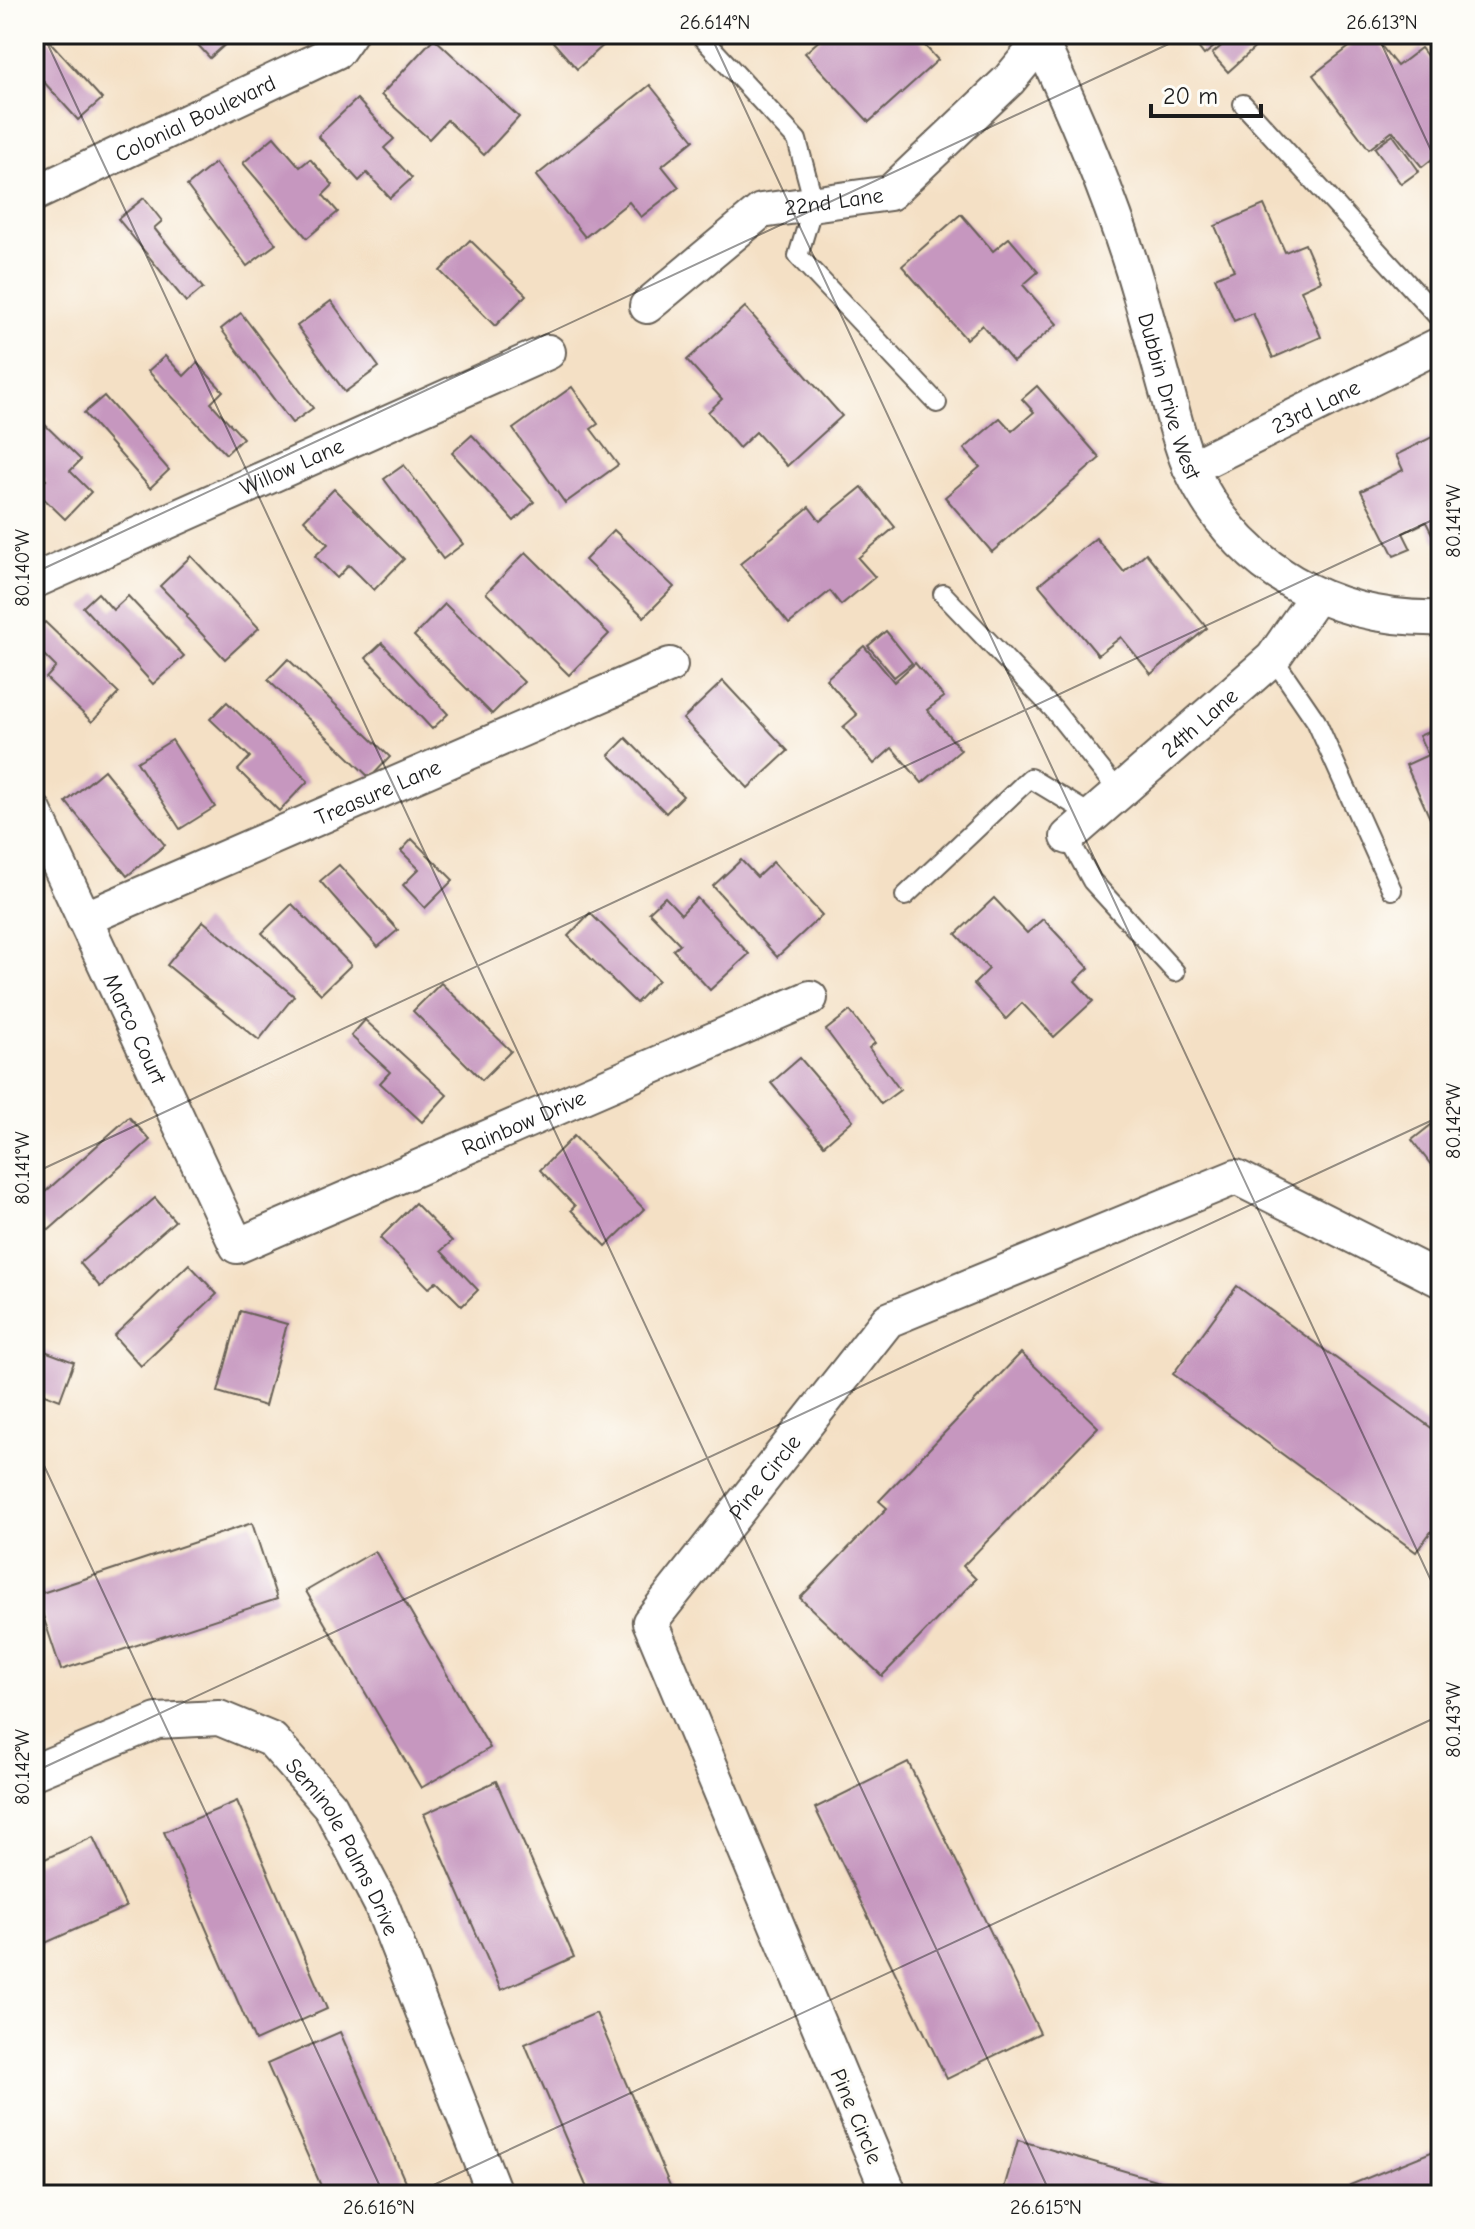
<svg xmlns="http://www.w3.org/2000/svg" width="1475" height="2229" font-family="'Comic Neue',sans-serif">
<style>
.building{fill:#c697bf}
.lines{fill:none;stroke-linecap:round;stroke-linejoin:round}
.service-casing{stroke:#686157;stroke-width:22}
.minor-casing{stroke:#686157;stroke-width:38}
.service{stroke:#fff;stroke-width:18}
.minor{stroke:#fff;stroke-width:34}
.ticks{fill:none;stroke:#1c1c1c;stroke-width:2;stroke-opacity:0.45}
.labels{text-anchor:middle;stroke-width:6;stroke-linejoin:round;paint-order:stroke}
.street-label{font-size:22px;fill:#1c1c1c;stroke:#fdfcf7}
.neatline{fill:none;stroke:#1c1c1c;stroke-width:3}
.ticks-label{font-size:20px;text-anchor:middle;fill:#1c1c1c}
</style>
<rect width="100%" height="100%" fill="#fdfcf7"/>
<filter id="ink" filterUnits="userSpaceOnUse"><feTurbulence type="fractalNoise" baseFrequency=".0125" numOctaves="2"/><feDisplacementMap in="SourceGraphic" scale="16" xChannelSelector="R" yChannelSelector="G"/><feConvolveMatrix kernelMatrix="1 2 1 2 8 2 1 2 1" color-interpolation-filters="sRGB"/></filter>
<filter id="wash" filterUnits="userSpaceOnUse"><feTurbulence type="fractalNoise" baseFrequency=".006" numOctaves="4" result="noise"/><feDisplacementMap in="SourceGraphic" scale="32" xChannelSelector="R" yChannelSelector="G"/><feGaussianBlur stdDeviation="1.8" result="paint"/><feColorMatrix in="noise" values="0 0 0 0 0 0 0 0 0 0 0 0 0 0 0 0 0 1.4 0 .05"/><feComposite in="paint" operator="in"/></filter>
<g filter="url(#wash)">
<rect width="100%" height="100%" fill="#f4e0c5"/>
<g id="blocks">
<g class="building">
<path d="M34,34H43L102,99L78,120L34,71Z"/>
<path d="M188,34H237L210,58Z"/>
<path d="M546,34H616L577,69Z"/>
<path d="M818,34H910L917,41L919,39L938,60L869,122L805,53L822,38Z"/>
<path d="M1188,34H1230L1204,55Z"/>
<path d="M1235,34H1250L1259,44L1228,72L1212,54Z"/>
<path d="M1366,34H1372L1397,66L1421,48L1441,74V152L1422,167L1393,131L1369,149L1313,75Z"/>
<path d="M434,38L519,117L484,155L447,120L429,139L381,95Z"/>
<path d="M650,85L694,140L662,166L679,187L641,217L629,202L585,237L536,176Z"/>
<path d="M357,99L394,139L384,148L412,178L390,198L367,173L359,181L318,136Z"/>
<path d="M1393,135L1419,171L1401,184L1375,148Z"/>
<path d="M274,137L300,167L310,159L333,185L323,195L338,212L307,238L243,163Z"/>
<path d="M215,163L276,244L247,266L187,186Z"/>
<path d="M144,198L162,221L154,228L203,288L186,302L118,219Z"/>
<path d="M1264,205L1285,252L1305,244L1321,281L1301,290L1321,337L1273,358L1253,313L1234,321L1215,278L1234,270L1215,226Z"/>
<path d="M961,214L993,251L1009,238L1038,272L1023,285L1057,324L1013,362L982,325L966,339L902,266Z"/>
<path d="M470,240L526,295L495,326L440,271Z"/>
<path d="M331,301L379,367L345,392L297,326Z"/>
<path d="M745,307L842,416L787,466L756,432L739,448L708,412L722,399L687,360Z"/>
<path d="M241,313L313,408L292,423L221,329Z"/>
<path d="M165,356L184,376L197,363L223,391L211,403L243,438L226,454L148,371Z"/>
<path d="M1037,386L1100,458L992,552L945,497L980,467L964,449L1000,418L1012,431L1034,412L1022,399Z"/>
<path d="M572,387L598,424L591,429L618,465L565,503L513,429Z"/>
<path d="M104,396L169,470L150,488L84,413Z"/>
<path d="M34,414L81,460L70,471L91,492L65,519L35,490L46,480L34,469Z"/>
<path d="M472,435L534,502L514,521L452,453Z"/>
<path d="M1434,436L1441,450V540L1436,542L1426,522L1403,533L1411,549L1394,556L1361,491L1403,470L1396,455Z"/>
<path d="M404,465L463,544L443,559L384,479Z"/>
<path d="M862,487L895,527L858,558L875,577L841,605L830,591L789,624L740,564L809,507L820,521Z"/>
<path d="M334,489L404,559L374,590L349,565L337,578L315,556L328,544L304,520Z"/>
<path d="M614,530L674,587L644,617L585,560Z"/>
<path d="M1096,538L1124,572L1146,553L1207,628L1151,674L1121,637L1098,655L1039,585Z"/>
<path d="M526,552L609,634L569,675L486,593Z"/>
<path d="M191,556L259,628L225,659L186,617L188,615L160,586Z"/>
<path d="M98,593L113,610L128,596L184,656L153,684L83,607Z"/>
<path d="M445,604L524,682L492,714L414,636Z"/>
<path d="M45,622L119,693L92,722L46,678L56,667L34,645V633Z"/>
<path d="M886,631L912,663L894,677L868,646Z"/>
<path d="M382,643L448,714L432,729L366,658Z"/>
<path d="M864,646L894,682L915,663L944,697L927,710L961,750L922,783L892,748L874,764L843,727L857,715L826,679Z"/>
<path d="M288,659L390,757L370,778L268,680Z"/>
<path d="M723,681L788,751L748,788L683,719Z"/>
<path d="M227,702L308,781L279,811L238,770L250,757L210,719Z"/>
<path d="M1441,726V843L1406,765L1428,755L1419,736Z"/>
<path d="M626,738L683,796L666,813L609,755Z"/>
<path d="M172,740L215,807L180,829L137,762Z"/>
<path d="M104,770L165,845L127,876L66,802Z"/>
<path d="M412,839L453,880L425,908L403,885L419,869L401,851Z"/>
<path d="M741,860L757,877L773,862L822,915L777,957L713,886Z"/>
<path d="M339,865L398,930L378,947L320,881Z"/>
<path d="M665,897L681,914L697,898L749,954L710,990L673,950L680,944L649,912Z"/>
<path d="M994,898L1027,933L1043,919L1089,968L1075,981L1093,1001L1054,1037L1022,1003L1006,1019L974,984L989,969L956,934Z"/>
<path d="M292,904L351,965L321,994L262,933Z"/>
<path d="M590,913L658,980L636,1003L568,936Z"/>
<path d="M203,921L294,996L259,1040L167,965Z"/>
<path d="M441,983L511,1051L482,1080L413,1011Z"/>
<path d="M850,1011L875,1043L869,1048L900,1090L881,1104L826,1030Z"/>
<path d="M365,1020L447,1095L422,1122L380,1083L390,1072L351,1036Z"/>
<path d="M800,1058L853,1120L824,1145L771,1083Z"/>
<path d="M129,1117L150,1140L49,1230L34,1214V1202Z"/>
<path d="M1441,1117V1178L1412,1140Z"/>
<path d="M574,1136L644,1209L606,1246L571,1210L575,1206L540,1170Z"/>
<path d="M155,1198L175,1221L100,1287L80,1263Z"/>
<path d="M415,1203L452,1241L441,1251L478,1290L462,1306L437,1281L429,1288L380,1238Z"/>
<path d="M189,1264L217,1294L141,1366L114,1336Z"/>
<path d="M1237,1286L1441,1435V1518L1416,1552L1173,1374Z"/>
<path d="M240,1311L287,1324L265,1406L218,1392Z"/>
<path d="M34,1347L74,1362L60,1400L34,1390Z"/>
<path d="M1021,1353L1098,1427L963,1566L976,1579L882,1676L800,1598L887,1508L879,1501Z"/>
<path d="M252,1523L277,1599L61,1670L36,1595Z"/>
<path d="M375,1551L490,1748L421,1788L306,1591Z"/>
<path d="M908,1762L1040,2033L947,2079L815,1808Z"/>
<path d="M496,1781L574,1957L501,1990L424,1814Z"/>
<path d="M237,1801L327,2009L255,2041L164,1832Z"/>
<path d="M93,1837L126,1907L34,1948V1864Z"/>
<path d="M596,2013L674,2195H590L525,2044Z"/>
<path d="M340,2032L411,2195H325L267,2064Z"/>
<path d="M1018,2140L1204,2194V2195H1002Z"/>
<path d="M1441,2148V2195H1355L1350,2185Z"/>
</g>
</g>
</g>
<g filter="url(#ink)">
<use href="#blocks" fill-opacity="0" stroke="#686157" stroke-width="2"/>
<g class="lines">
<defs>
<g id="service">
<path d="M699,34L797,140L814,203L798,256L937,403"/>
<path d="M1243,104L1441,320"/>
<path d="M943,594L1053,709L1119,792"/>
<path d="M1273,658L1316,721L1392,890"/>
<path d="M1068,837L1092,881L1175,972"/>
<path d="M905,896L1030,778L1093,816"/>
</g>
<g id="minor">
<path id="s1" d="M1037,34C1073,109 1108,191 1133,271C1146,313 1157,356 1169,399C1175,422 1181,447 1191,469C1238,569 1331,621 1441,618"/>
<path id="s2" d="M34,194L337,51L349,34"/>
<path id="s3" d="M647,306L761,211L890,193L1009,80L1041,41"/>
<path id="s4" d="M1190,468L1441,344"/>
<path id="s5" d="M34,581L548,352"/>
<path id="s6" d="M34,811L237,1246L810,998"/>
<path id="s7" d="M1068,837L1273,658L1316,596"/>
<path id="s8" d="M84,919L670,665"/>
<path id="s9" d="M34,1772L157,1721L219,1718L272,1740L330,1806L381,1904L495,2195"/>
<path id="s10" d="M890,2195L650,1622L888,1320L1236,1177L1441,1280"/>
</g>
</defs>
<use href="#service" class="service-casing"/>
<use href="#minor" class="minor-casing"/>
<use href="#service" class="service"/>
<use href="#minor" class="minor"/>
</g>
</g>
<path class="ticks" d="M43,34L1051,2195M710,34L1441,1602M1377,34L1441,172M34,573L1190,34M34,1173L1441,516M34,1444L384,2195M34,1772L1441,1116M412,2195L1441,1715"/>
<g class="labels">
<g class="street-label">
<text dy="8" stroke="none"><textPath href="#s2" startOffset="178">Colonial Boulevard</textPath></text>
<text dy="8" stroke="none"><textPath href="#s3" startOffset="222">22nd Lane</textPath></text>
<text dy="8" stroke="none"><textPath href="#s1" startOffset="386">Dubbin Drive West</textPath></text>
<text dy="8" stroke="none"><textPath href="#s4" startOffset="140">23rd Lane</textPath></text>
<text dy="8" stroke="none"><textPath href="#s5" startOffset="282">Willow Lane</textPath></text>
<text dy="8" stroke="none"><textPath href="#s7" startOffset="174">24th Lane</textPath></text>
<text dy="8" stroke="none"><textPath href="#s8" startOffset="320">Treasure Lane</textPath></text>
<text dy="8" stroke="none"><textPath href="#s6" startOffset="240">Marco Court</textPath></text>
<text dy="8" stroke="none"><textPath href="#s6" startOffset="792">Rainbow Drive</textPath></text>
<text dy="8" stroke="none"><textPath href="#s10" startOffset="806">Pine Circle</textPath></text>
<text dy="8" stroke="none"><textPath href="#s9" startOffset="382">Seminole Palms Drive</textPath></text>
<text transform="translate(857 2116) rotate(67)" y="8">Pine Circle</text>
</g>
</g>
<rect width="1475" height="2229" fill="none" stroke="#fdfcf7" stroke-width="88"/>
<path d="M1151 104v12h110v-12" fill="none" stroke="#1c1c1c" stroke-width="4"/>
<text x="1163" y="104" font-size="24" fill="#1c1c1c" stroke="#fdfcf7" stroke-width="6" paint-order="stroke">20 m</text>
<rect x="44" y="44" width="1387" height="2141" class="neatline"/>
<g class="ticks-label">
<text x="715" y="29">26.614°N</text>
<text x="1382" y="29">26.613°N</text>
<text transform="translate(1453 521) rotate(-90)" y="7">80.141°W</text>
<text transform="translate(22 568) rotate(-90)" y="7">80.140°W</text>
<text transform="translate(1453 1121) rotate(-90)" y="7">80.142°W</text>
<text transform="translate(22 1168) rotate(-90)" y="7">80.141°W</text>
<text transform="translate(1453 1720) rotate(-90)" y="7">80.143°W</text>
<text transform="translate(22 1767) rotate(-90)" y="7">80.142°W</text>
<text x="379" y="2214">26.616°N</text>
<text x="1046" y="2214">26.615°N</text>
</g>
</svg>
